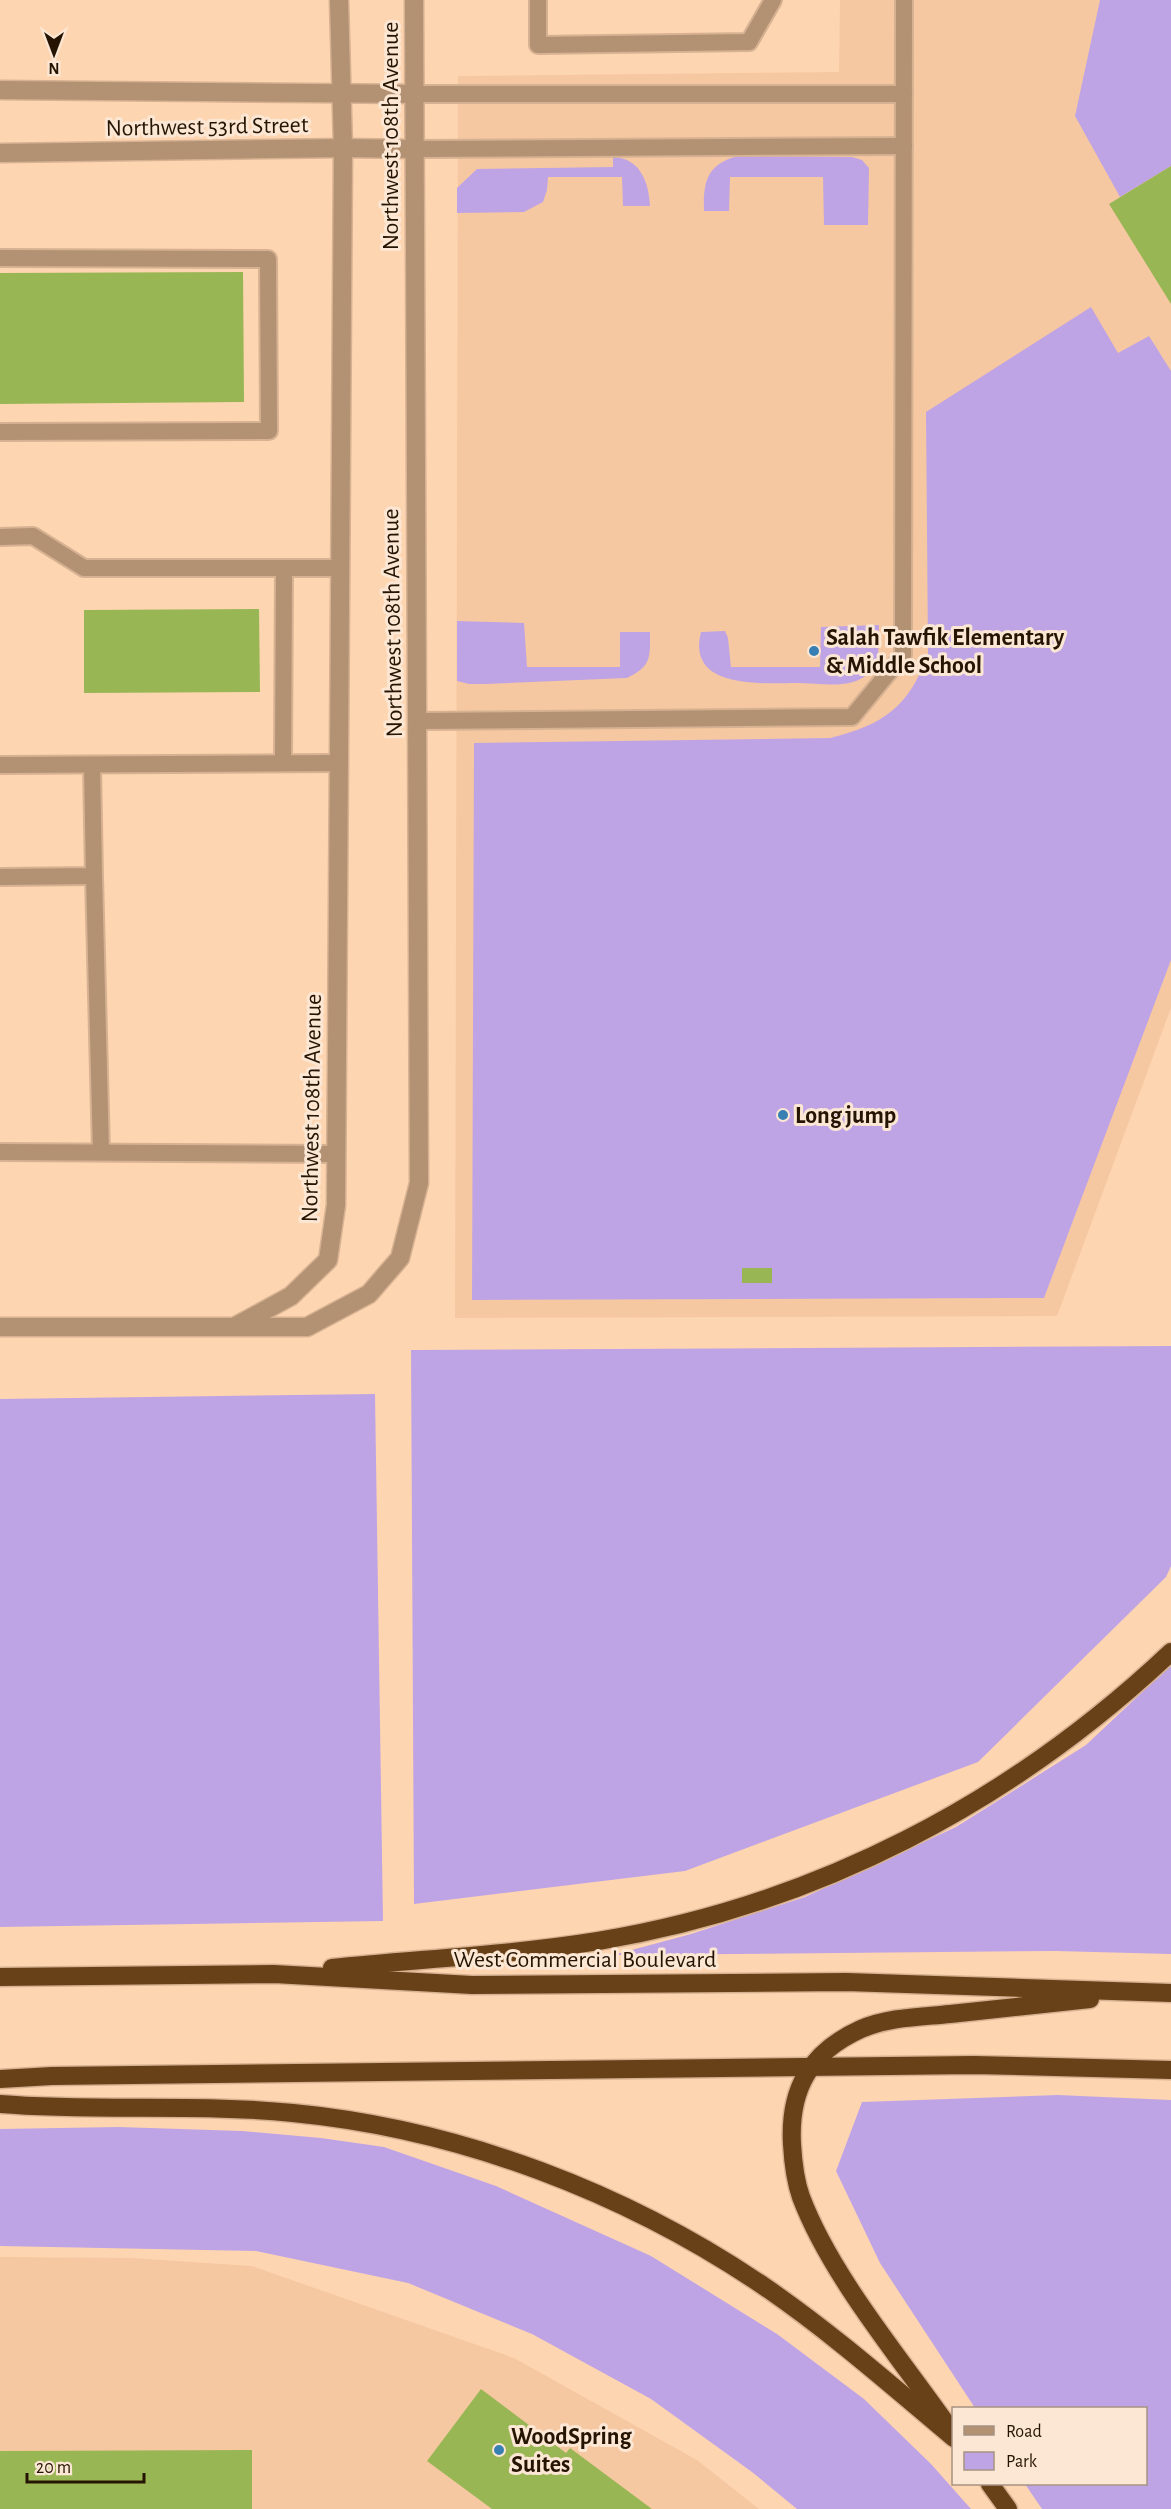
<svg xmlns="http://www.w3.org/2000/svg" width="1171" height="2509" font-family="'Alegreya Sans',sans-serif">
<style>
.built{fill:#f6c8a1}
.green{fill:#bfa4e5}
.building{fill:#99b654}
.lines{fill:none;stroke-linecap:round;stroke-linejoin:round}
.lane-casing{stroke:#d7b292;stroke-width:20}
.street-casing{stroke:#d7b292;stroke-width:21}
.highway-casing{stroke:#d7b292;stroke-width:21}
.lane{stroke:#b39173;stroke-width:16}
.street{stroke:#b39173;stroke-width:18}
.highway{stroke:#694118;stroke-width:18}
.poi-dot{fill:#3880b4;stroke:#fce7d5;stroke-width:2}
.labels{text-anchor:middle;stroke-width:6;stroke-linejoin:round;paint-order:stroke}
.street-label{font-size:24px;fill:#261403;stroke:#fce7d5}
.poi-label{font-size:24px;font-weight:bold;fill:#261403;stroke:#fce7d5;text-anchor:start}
</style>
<rect width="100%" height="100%" fill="#fed5b1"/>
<g class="built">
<path d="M840,0H1171V1008L1057,1316L455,1318L458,76L839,72Z"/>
<path d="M0,2257L132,2258L252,2266L514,2358L697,2460L759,2509H0Z"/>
</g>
<g class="green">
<path d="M1100,0H1171V166L1120,197L1075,116Z"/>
<path d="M739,156L852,157L862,160L869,168L868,225H824L823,177H730L729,211H704C703,182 707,163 739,156Z"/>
<path d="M613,157C640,158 649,182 650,206H623L622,177H548L547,190L543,202L524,212L457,213V188L477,169L613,167Z"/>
<path d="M1091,307L1118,353L1149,336L1171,371V960L1044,1298L472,1300L474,743L830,738C883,725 909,707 928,654L926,412Z"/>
<path d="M457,621L524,623L527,667H620V632H650C650,657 652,666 627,678L485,684H469L457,681Z"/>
<path d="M879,625L878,663C871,673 865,678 853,682C836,687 814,683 797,683C763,683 686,690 701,632L725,631L728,638L731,667H820L821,627Z"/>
<path d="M1171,1346V1566L1166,1577L978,1762L685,1871L414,1904L411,1350Z"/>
<path d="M375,1394L383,1921L0,1927V1399Z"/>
<path d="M1171,1665V1954L1055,1951L613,1955L691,1934L805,1897L956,1827L1086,1745Z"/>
<path d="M1058,2095L1171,2100V2509H1042L1025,2484H1146V2408H975L880,2263L836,2171L862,2102Z"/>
<path d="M119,2127L242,2131L321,2138L384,2147L496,2186L651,2256L777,2334L864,2399L931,2464L971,2509H797L752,2472L651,2399L532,2334L408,2283L256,2251L0,2246V2129Z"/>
</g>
<g class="building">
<path d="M1171,166V304L1109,204Z"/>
<path d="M243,272L244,402L0,404V273Z"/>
<path d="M259,609L260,692L84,693V610Z"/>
<rect x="742" y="1268" width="30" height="15"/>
<path d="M481,2389L566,2453L570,2448L652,2509H492L427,2461Z"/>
<path d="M252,2450V2509H0V2451Z"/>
</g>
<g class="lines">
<defs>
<g id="lane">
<path d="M538,0V45L749,42L773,0"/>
<path d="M414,94H904"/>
<path d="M414,149L904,146"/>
<path d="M0,258L268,259L269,431L0,432"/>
<path d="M0,537L33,536L84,568H340"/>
<path d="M417,721L852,717L903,655L904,0"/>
<path d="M283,763L284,568"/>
<path d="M0,765L339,763"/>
<path d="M94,876L101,1152"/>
<path d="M0,877L94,876L92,765"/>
<path d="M0,1152L336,1154"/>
</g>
<g id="street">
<path d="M0,90L414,94"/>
<path d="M0,153L343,148L414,149"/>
<path d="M236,1326L291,1296L328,1260L336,1205L343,148L339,0"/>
<path d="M0,1327H307L369,1294L400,1258L419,1183L414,0"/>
</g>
<g id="highway">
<path d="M332,1968C420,1959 511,1955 598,1941C816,1905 1011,1803 1171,1652"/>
<path d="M0,1977L274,1974L472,1985L846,1982L1171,1993"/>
<path d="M0,2079L52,2076L974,2065L1171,2070"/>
<path d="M0,2104C98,2112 196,2103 293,2113C460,2129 627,2193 765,2287C832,2333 892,2386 954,2438"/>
<path d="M945,2422C897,2354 830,2274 801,2197C795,2180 793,2162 792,2144C789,2089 810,2052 861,2029C889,2017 921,2017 950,2014C997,2009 1043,2004 1090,1999"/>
<path d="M990,2484L1008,2509"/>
</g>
</defs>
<use href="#lane" class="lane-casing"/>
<use href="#street" class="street-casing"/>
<use href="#highway" class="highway-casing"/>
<use href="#lane" class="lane"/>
<use href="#street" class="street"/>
<use href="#highway" class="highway"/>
</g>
<g class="poi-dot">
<circle cx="814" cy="651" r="6"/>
<circle cx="783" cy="1115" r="6"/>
<circle cx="499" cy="2450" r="6"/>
</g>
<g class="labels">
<g class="street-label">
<text transform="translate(207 126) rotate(-1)" y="8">Northwest 53rd Street</text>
<text transform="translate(390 136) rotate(-90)" y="8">Northwest 108th Avenue</text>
<text transform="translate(392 623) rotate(-91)" y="8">Northwest 108th Avenue</text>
<text transform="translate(311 1108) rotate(-89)" y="8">Northwest 108th Avenue</text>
<text x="585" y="1967">West Commercial Boulevard</text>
</g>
<g class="poi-label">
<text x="826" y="645">Salah Tawfik Elementary<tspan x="826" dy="28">&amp; Middle School</tspan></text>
<text x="795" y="1123">Long jump</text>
<text x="511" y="2444">WoodSpring<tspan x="511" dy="28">Suites</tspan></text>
</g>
</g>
<rect x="952" y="2407" width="195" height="78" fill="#fce7d5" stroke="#a69381" stroke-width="1.5"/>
<rect x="964" y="2426" width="30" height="9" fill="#b39173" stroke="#a69381" stroke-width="1.5"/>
<text x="1006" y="2437" font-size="18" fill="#261403">Road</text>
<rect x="964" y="2452" width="30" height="18" fill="#bfa4e5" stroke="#a69381" stroke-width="1.5"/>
<text x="1006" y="2467" font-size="18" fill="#261403">Park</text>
<g transform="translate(54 54) rotate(180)" stroke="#fce7d5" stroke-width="4.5" paint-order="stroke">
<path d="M0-4.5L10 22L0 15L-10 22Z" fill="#261403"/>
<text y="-9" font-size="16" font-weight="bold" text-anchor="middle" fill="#261403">N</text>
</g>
<path d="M27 2473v9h117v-9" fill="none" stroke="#261403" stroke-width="3"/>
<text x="36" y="2473" font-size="18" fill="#261403" stroke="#fce7d5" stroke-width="4.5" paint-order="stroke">20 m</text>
</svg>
